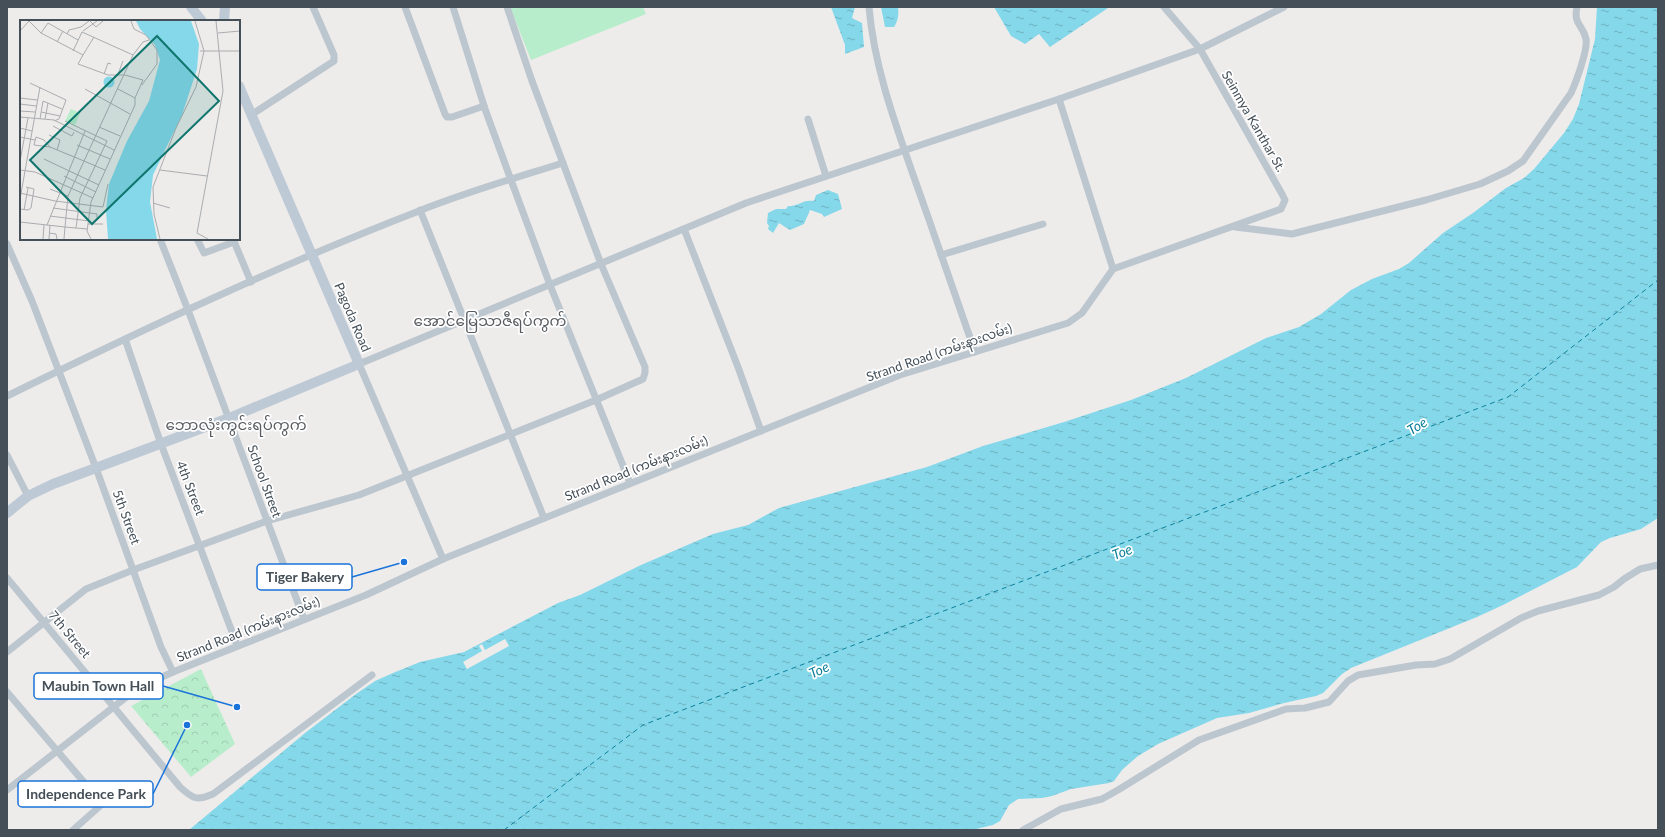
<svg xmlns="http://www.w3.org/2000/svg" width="1665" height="837" font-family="Lato,'Noto Sans Myanmar',sans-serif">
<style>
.forest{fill:url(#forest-crowns)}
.pitch{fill:#b8edcb}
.water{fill:url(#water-ripples)}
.pier{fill:#eeebeb}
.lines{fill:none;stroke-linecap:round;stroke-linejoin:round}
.ferry{stroke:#0d819b;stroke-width:1;stroke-dasharray:5 4;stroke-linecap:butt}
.minor{stroke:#bcc6ce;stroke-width:7}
.secondary{stroke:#bdc9d5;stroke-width:10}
.labels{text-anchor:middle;stroke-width:3.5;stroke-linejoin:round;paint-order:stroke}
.street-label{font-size:13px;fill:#444f58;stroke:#fff}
.water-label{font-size:14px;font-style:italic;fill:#0d819b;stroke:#fff}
.quarter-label{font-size:15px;fill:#585c60;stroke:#fff}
.inset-river{fill:none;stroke:#85d8ea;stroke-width:2}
.inset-road{fill:none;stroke:#aaadb0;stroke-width:1}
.view{fill:#0f766e;fill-opacity:0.15;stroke:#0f766e;stroke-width:2}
.inset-edge{fill:none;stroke:#444f58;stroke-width:2}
.leader{fill:none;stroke:#1a73d9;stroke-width:1.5}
.callout-dot{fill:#1a73d9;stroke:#fff;stroke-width:1.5}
.callout{fill:#fff;stroke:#1a73d9;stroke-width:1.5}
.callout-label{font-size:14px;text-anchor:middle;font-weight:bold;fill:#444f58}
</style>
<defs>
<pattern id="forest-crowns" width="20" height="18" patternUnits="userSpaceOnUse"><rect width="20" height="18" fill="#b8edcb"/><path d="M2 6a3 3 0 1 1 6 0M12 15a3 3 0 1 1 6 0" fill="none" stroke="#9fcdb0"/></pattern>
<pattern id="water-ripples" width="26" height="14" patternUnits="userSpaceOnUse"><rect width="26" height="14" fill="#85d8ea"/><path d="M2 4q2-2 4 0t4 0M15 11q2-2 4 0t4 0" fill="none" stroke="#6eb2c0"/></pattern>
</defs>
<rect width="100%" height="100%" fill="#eeebeb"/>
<path class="forest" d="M201,669L235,744L191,777L131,706Z"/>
<path class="pitch" d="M510,7H643L646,14L531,60Z"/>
<g class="water">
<path d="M831,7H855L852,18L862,23L864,47L845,54V45Z"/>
<path d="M881,7H898C899,14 898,21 894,27H885Z"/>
<path d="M994,7H1108V8L1050,47L1039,34L1025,44L1011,36Z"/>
<path d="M1597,7H1658V518L1641,529L1610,538L1601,542L1577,567L1503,605L1477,617L1351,668L1342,674L1323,693L1316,696L1284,703L1249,713L1217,718L1158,744L1138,756L1122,770L1114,781L1109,783L1071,789L1052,796L1042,798L1018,799L1009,805L1000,821L993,825L972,830H189L305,733L356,694L375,681L393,673L420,662L464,652L558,603L580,595L641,565L713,534L748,525L779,508L927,467L983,446L1064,422L1131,400L1186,378L1266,338L1299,327L1321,314L1351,290L1372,279L1399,269L1409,263L1443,233L1473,213L1506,188L1524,178L1534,169L1564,133L1573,119L1579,104L1595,39Z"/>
<path d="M828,190L838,194L842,209L824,217L822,214L810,210L804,224L790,230L779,223L773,233L768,229L769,226L767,223L768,213L776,209H786L788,206C799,206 803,199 814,201L816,195Z"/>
</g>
<path class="pier" d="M505,639L509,646L467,669L463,662L482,651L479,646L482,644L485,650Z"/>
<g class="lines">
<path class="ferry" d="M504,830L643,725L1508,397L1658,280"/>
<g class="minor">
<path d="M405,7L445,114L447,117H452L484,106"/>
<path d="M453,7L485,109L511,180L550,285L630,483"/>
<path d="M869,7C874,67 896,126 916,183C936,239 955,295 975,352"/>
<path d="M1059,99L1113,269"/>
<path d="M251,115L334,61V55L313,7"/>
<path d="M808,119L826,176"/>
<path d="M420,210L544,518"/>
<path d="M1235,227L1292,234L1426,200L1480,184L1508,171L1523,161L1571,93C1576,82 1588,50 1586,39C1583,24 1573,25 1577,7"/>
<path d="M684,229L738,367L761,431"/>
<path d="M160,239L188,310L304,619"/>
<path d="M197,239L204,253L234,242"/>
<path d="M233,239L251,282"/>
<path d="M7,244L32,301L96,468L161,647L173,672"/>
<path d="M941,255L1043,224"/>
<path d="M125,339L161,444L237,645"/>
<path d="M7,396C142,330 279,265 419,211C466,192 515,178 563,163"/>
<path d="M7,455L28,496"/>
<path d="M443,559L359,364L746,203L1059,99L1200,49L1284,7"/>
<path d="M7,578L180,787C193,799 197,801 213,794L372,675"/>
<path d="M7,652L86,589L133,570L267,521L359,495L596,400L643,379L645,373V367L601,264L532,81L507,7"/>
<path d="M7,692L100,801V806L73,830"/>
<path d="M7,790L138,688L173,672L366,595L443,559L900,375L1068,323L1082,313L1113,269L1281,209L1285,200L1282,194L1200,49L1164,7"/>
<path d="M1023,830L1061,809L1102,799L1118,790L1199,740L1286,709L1305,708L1329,702L1348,681L1358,675L1416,665L1435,664L1450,659L1521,618L1538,611L1599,595L1614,587L1624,579L1640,569L1658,565"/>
</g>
<g class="secondary">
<path d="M191,7L202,21"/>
<path d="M224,21L225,7"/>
<path d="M7,513L28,496L53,484L229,418L359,364L239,86"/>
</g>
</g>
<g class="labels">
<g class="street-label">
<text transform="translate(1254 121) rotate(60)" y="5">Seinmya Kanthar St.</text>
<text transform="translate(353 317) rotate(67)" y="5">Pagoda Road</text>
<text transform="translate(939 352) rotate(-19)" y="5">Strand Road (ကမ်းနားလမ်း)</text>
<text transform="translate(636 468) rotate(-22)" y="5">Strand Road (ကမ်းနားလမ်း)</text>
<text transform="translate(265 481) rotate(70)" y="5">School Street</text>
<text transform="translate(191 488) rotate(69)" y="5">4th Street</text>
<text transform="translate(127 517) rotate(70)" y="5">5th Street</text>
<text transform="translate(248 629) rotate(-22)" y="5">Strand Road (ကမ်းနားလမ်း)</text>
<text transform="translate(70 634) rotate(50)" y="5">7th Street</text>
</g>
<g class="water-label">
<text transform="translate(1417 426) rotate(-31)" y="5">Toe</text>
<text transform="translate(1122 552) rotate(-21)" y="5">Toe</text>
<text transform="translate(819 670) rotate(-25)" y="5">Toe</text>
</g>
<g class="quarter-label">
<text x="490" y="326">အောင်မြေသာဇီရပ်ကွက်</text>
<text x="236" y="430">ဘောလုံးကွင်းရပ်ကွက်</text>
</g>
</g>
<g transform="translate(20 20)">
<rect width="220" height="220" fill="#eeebeb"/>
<path d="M51,89L60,93L55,105L45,101Z" fill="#b8edcb"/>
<path d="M116,1H171L179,24L177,49L162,95L133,155L130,182L137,219H88L86,190L89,164L107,121L129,81L140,40L135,25L120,9ZM83.5 62a5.5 5.5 0 1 1 11 0a5.5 5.5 0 1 1-11 0Z" fill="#85d8ea"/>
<path class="inset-river" d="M111,219L106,187L113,148L155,58L160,22L149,1"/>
<path class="inset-road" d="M9,1L21,13L63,35L58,44L88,55H105L123,60L115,78V85L71,182L67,211L71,219M70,1L76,7L83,1M111,1L114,9L126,15L137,30V44L122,65M175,1L184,31M0,11L9,1M63,11L77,1M21,13L28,3L58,20M198,13L220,11M47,14L49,10L61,7L69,1M37,22L43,11M53,31L62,12L113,35M180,31H220M63,35L74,17M84,54L88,43L91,44M98,54L103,41M10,63L46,80L39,99L34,101M65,69L110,94M98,69L115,78M0,78L17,80M0,84L16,86M0,91L15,92M21,92L40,96M0,97L34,100L94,130M20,99L23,81L42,89M25,99L28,83M45,101L87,121L60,178L56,208M33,106L52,116L54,112M79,107L100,116M0,108L12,111M29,115L40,120L37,130M0,117L15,120M57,125L90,139M24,139L79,165M0,141L8,98M0,150L15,152L73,178M85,150L64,141L113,35L123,22L129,20M140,150L187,156M44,156L76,172M30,169L48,176M0,173L35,181L83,187L88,164M0,179L20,67M133,183L150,188M33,188L77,194V199M0,189L8,190L11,188L14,169L6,167M4,190L8,168M30,196L69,201M0,202L45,207L48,176L64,141L30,127L14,125L16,117L24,120L30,127M68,204H83M27,205L65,111M29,213L36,214L37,219M23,219L24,205M29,219L30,205M44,219L45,207L67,209M140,219L134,194L133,167L156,108L176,67L184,31M188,219L177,213L203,71L196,1"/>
<path class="view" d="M137,16L199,81L72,204L10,140Z"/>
<rect width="220" height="220" class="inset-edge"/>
</g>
<path class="leader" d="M404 562L352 577M237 707L163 686M187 725L153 794"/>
<g class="callout-dot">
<circle cx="404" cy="562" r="4"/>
<circle cx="237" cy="707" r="4"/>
<circle cx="187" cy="725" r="4"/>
</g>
<g class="callout">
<rect x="257" y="564" width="95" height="26" rx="4"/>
<rect x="34" y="673" width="129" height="26" rx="4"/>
<rect x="18" y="781" width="135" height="26" rx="4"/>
</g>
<g class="callout-label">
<text x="305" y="582">Tiger Bakery</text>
<text x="98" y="691">Maubin Town Hall</text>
<text x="86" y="799">Independence Park</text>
</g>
<rect width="1665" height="837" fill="none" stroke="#444f58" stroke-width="16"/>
</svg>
